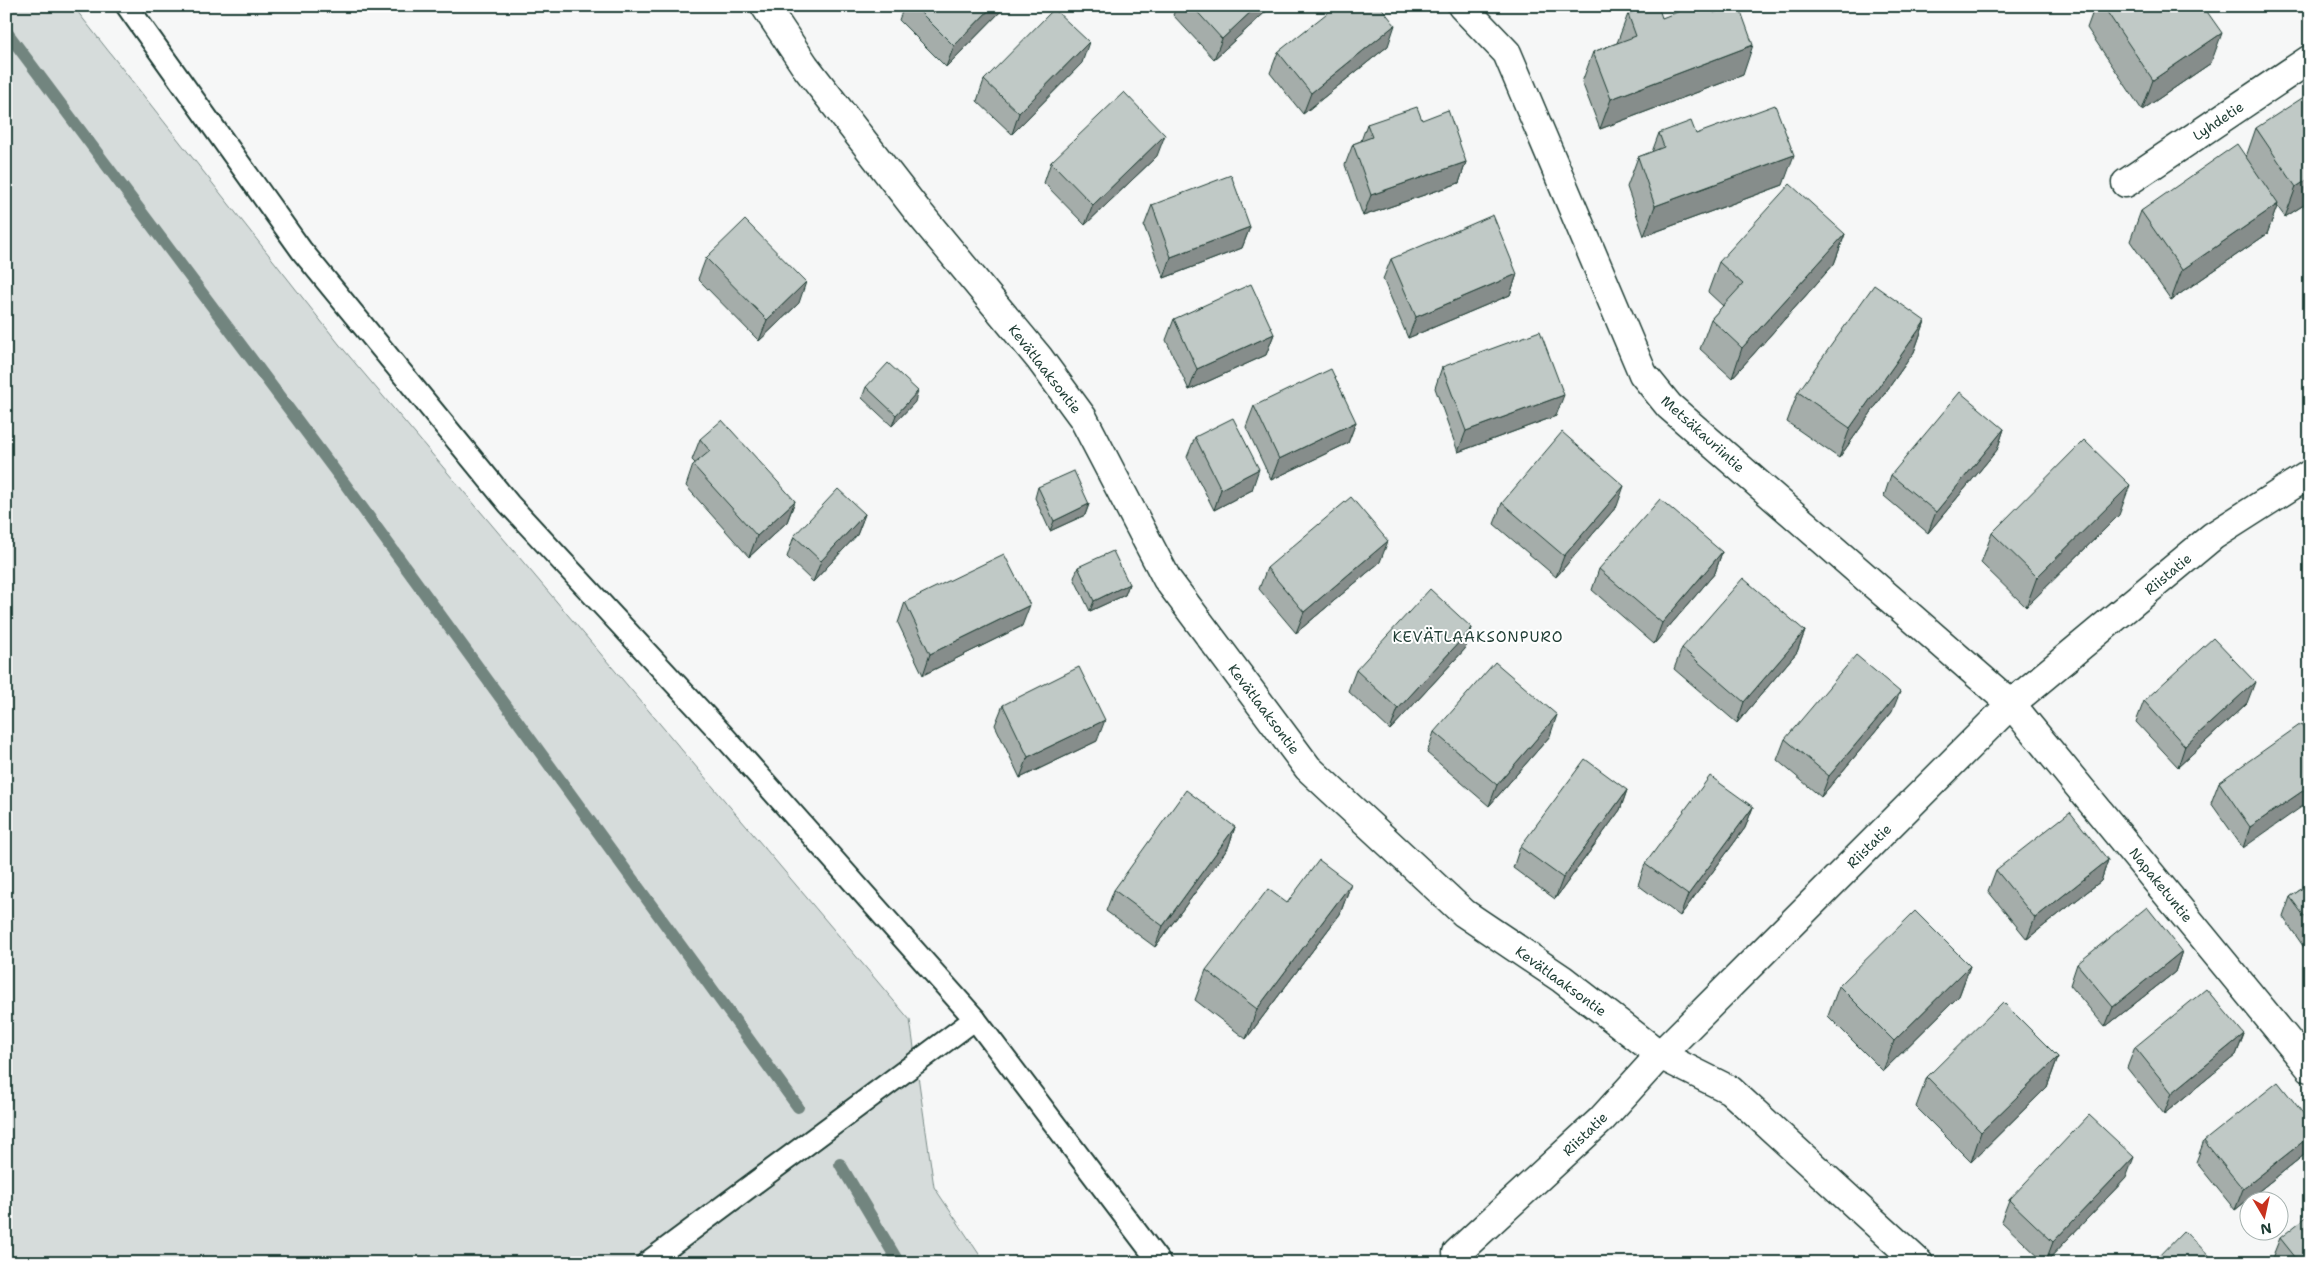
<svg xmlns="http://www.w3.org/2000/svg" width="2316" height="1269" font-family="'Shantell Sans',sans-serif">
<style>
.green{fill:#d6dcdb;stroke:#7a8c88}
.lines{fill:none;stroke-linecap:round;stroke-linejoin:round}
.stream{stroke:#72857f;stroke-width:12}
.service-casing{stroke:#1f3d34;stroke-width:25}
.minor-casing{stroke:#1f3d34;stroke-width:31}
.service{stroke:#fff;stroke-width:21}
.minor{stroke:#fff;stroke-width:28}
.wall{fill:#a5adaa;stroke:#1f3d34}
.shaded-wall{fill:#868d8b;stroke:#1f3d34}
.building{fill:#c0c9c6;stroke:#1f3d34}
.labels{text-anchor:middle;stroke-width:4;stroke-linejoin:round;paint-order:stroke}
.street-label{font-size:14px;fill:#1f3d34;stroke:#fff}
.neighbourhood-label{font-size:15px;letter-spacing:1px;fill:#1f3d34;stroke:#fff}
</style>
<rect width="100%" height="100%" fill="#f6f7f7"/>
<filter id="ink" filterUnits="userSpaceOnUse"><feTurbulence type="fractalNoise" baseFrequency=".02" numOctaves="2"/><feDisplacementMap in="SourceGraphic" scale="10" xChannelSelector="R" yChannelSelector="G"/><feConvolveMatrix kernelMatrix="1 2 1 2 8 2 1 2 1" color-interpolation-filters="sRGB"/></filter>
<g filter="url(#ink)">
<path class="green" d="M6,6H73L339,344L910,1020L934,1187L985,1263H6Z"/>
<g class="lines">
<g class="stream">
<path d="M6,31L345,484L798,1107"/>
<path d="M840,1164L899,1263"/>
</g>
<defs>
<g id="service">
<path d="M127,6L302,251L509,504L721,733L975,1019L1160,1263"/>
<path d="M647,1263L975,1019"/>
</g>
<g id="minor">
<path d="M765,6L805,66L919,213L1039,358L1083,418L1167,579L1308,768L1464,913L1562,979L1660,1055L1730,1090L1919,1263"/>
<path d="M1462,6L1507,53L1643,374L1669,406L2011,704L2310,1068"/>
<path d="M2126,183L2310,59"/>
<path d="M1457,1253L1601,1120L1660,1055L2011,704L2213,536L2310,474"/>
</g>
</defs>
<use href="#service" class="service-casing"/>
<use href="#minor" class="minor-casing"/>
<use href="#service" class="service"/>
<use href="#minor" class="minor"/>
</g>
<g class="wall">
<path d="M904,6H1006L946,67L899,20Z"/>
<path d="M1177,6H1272L1214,59L1173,15Z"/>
<path d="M1558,6H1569L1563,11Z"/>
<path d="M2095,6H2203L2211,63L2142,110L2087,28Z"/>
<path d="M1714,13L1743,75L1600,129L1582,82L1593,52L1617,43L1628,14L1662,18Z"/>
<path d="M1388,46L1303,114L1270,73L1278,52Z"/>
<path d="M1082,63L1012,134L977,101L984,80Z"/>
<path d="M1422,120L1466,162L1459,183L1363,216L1345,165L1353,144L1361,141L1367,124Z"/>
<path d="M2256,128L2310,201L2285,217L2277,206L2267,234L2171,300L2130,241L2141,211L2246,157Z"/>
<path d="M1659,133L1696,134L1783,185L1644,236L1627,187L1638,157L1652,152Z"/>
<path d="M1157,156L1085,225L1044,183L1051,162Z"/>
<path d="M1152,205L1250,227L1242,248L1164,278L1144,226Z"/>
<path d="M1845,234L1834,264L1732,378L1700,349L1711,319L1723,306L1708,292L1719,262Z"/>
<path d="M706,258L799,303L759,341L698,279Z"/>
<path d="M1391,259L1517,274L1510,295L1408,338L1383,279Z"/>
<path d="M1174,319L1274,334L1266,355L1189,390L1166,340Z"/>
<path d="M1925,321L1914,352L1839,458L1787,422L1798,392Z"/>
<path d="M1442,367L1556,416L1458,452L1435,388Z"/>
<path d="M866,387L915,402L892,426L862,398Z"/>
<path d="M1254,406L1356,422L1348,443L1271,480L1246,427Z"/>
<path d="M2004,429L1997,450L1928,533L1884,496L1891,475Z"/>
<path d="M1195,437L1252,490L1214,510L1187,457Z"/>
<path d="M700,439L795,501L787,522L749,557L686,486L693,465L695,463L692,460Z"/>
<path d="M1038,487L1089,504L1085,515L1050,531L1035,498Z"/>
<path d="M1502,503L1617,506L1556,577L1494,524Z"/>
<path d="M865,514L857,535L813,582L787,557L794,536Z"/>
<path d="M2119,515L2026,607L1981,563L1992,533Z"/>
<path d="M1722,552L1715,573L1654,644L1592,590L1599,569Z"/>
<path d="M1380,562L1296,633L1259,589L1267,568Z"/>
<path d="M1078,567L1129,584L1125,595L1090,611L1074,578Z"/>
<path d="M905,602L1022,626L923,675L898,623Z"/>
<path d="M1472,628L1465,649L1390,730L1348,691L1356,670Z"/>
<path d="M1805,631L1797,652L1737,723L1674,669L1682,648Z"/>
<path d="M2144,701L2247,703L2178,767L2136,722Z"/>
<path d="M1003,705L1097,741L1020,778L995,725Z"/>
<path d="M1892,712L1821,797L1777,760L1785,739Z"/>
<path d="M1434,732L1550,736L1489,806L1427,753Z"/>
<path d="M2310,736L2243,848L2211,803L2219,782Z"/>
<path d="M1627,790L1620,810L1555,899L1513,868L1520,847Z"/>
<path d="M1753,807L1745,828L1680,916L1638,885L1645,864Z"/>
<path d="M1235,827L1228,848L1155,947L1106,911L1114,890Z"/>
<path d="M2108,860L2101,881L2027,939L1988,891L1996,870Z"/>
<path d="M2310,883V956L2283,917L2290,897Z"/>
<path d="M1351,884L1340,914L1246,1039L1195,1000L1206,970L1287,903Z"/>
<path d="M2182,951L2175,972L2105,1027L2070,985L2077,964Z"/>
<path d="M1970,966L1959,996L1883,1071L1828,1016L1839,986Z"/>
<path d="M2244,1034L2236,1055L2164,1114L2127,1068L2135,1047Z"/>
<path d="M2058,1057L2047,1087L1971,1162L1916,1107L1927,1077Z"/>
<path d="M2310,1122V1149L2309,1151L2235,1210L2196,1162L2204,1141Z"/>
<path d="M2126,1178L2045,1263L2001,1221L2009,1200Z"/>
<path d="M2280,1238L2310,1263H2276L2272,1258Z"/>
</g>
<g class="shaded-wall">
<path d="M993,6H1006L946,67L954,46Z"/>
<path d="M1257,6H1272L1214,59L1222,39Z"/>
<path d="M1565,6H1569L1563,11Z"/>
<path d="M1395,25L1388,46L1303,114L1311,93Z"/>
<path d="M2222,33L2211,63L2142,110L2153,80Z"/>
<path d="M1089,42L1082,63L1012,134L1019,113Z"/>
<path d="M1753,45L1743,75L1600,129L1611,99Z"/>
<path d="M1165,135L1157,156L1085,225L1093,205Z"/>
<path d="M1794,155L1783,185L1644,236L1655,206Z"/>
<path d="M1466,162L1459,183L1363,216L1371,195Z"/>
<path d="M2310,178V201L2285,217L2296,187Z"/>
<path d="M2278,204L2267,234L2171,300L2182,270Z"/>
<path d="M1250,227L1242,248L1164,278L1171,257Z"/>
<path d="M1845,234L1834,264L1732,378L1742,348Z"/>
<path d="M1517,274L1510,295L1408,338L1416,317Z"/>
<path d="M806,282L799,303L759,341L767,320Z"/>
<path d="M1925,321L1914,352L1839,458L1850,428Z"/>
<path d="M1274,334L1266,355L1189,390L1197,369Z"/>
<path d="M918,391L915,402L892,426L896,415Z"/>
<path d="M1564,395L1556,416L1458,452L1466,431Z"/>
<path d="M1356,422L1348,443L1271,480L1279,459Z"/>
<path d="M2004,429L1997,450L1928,533L1936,512Z"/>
<path d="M1259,469L1252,490L1214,510L1221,489Z"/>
<path d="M2130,485L2119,515L2026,607L2037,577Z"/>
<path d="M1624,486L1617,506L1556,577L1564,556Z"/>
<path d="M795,501L787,522L749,557L757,536Z"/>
<path d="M1089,504L1085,515L1050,531L1054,521Z"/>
<path d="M865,514L857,535L813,582L821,561Z"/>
<path d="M1388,541L1380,562L1296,633L1304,612Z"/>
<path d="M1722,552L1715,573L1654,644L1662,623Z"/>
<path d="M1129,584L1125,595L1090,611L1094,601Z"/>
<path d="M1030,605L1022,626L923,675L930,654Z"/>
<path d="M1472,628L1465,649L1390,730L1398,709Z"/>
<path d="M1805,631L1797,652L1737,723L1744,702Z"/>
<path d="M2255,682L2247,703L2178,767L2185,746Z"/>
<path d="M1900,692L1892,712L1821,797L1829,776Z"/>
<path d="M1557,715L1550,736L1489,806L1497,785Z"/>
<path d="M1105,720L1097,741L1020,778L1028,757Z"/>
<path d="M2310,786V801L2243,848L2250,827Z"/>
<path d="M1627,790L1620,810L1555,899L1563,878Z"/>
<path d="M1753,807L1745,828L1680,916L1688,895Z"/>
<path d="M1235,827L1228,848L1155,947L1163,926Z"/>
<path d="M2108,860L2101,881L2027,939L2035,918Z"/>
<path d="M1351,884L1340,914L1246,1039L1257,1009Z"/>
<path d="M2182,951L2175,972L2105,1027L2113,1007Z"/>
<path d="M1970,966L1959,996L1883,1071L1894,1041Z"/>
<path d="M2244,1034L2236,1055L2164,1114L2172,1093Z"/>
<path d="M2058,1057L2047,1087L1971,1162L1981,1132Z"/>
<path d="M2310,1136V1149L2309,1151L2235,1210L2243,1189Z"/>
<path d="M2134,1157L2126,1178L2045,1263L2053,1242Z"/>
</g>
<g class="building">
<path d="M914,6H993L954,46Z"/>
<path d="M1192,6H1257L1222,39Z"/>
<path d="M1336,6H1380L1395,25L1311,93L1278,52Z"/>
<path d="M1648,6H1658L1662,18L1693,6H1711L1714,13L1731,6H1739L1753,45L1611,99L1593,52L1636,36L1628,14Z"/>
<path d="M2103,6H2203L2222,33L2153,80Z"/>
<path d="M1054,9L1089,42L1019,113L984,80Z"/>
<path d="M1124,92L1165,135L1093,205L1051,162Z"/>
<path d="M2310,93V178L2296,187L2256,128Z"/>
<path d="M1775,105L1794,155L1655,206L1638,157L1664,147L1659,133L1691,121L1696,134Z"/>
<path d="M1417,107L1422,120L1448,110L1466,162L1371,195L1353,144L1372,137L1367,124Z"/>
<path d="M2237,144L2278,204L2182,270L2141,211Z"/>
<path d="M1231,175L1250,227L1171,257L1152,205Z"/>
<path d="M1790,184L1845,234L1742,348L1711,319L1743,284L1719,262Z"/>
<path d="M1493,215L1517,274L1416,317L1391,259Z"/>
<path d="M745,220L806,282L767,320L706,258Z"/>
<path d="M1251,284L1274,334L1197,369L1174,319Z"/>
<path d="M1874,285L1925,321L1850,428L1798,392Z"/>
<path d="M1540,331L1564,395L1466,431L1442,367Z"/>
<path d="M888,363L918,391L896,415L866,387Z"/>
<path d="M1331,369L1356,422L1279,459L1254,406Z"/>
<path d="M1960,392L2004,429L1936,512L1891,475Z"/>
<path d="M1233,418L1259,469L1221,489L1195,437Z"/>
<path d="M722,420L795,501L757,536L693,465L710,451L700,439Z"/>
<path d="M1562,432L1624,486L1564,556L1502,503Z"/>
<path d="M2084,440L2130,485L2037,577L1992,533Z"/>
<path d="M1074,471L1089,504L1054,521L1038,487Z"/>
<path d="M838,489L865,514L821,561L794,536Z"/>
<path d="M1351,497L1388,541L1304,612L1267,568Z"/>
<path d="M1660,499L1722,552L1662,623L1599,569Z"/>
<path d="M1113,551L1129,584L1094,601L1078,567Z"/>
<path d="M1004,554L1030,605L930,654L905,602Z"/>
<path d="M1743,578L1805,631L1744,702L1682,648Z"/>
<path d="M1430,589L1472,628L1398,709L1356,670Z"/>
<path d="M2213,638L2255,682L2185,746L2144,701Z"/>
<path d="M1856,655L1900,692L1829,776L1785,739Z"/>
<path d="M1495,662L1557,715L1497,785L1434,732Z"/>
<path d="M1079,667L1105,720L1028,757L1003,705Z"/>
<path d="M2301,724L2310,736V786L2250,827L2219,782Z"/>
<path d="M1585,759L1627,790L1563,878L1520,847Z"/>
<path d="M1710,776L1753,807L1688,895L1645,864Z"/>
<path d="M1186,790L1235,827L1163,926L1114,890Z"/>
<path d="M2070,812L2108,860L2035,918L1996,870Z"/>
<path d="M1319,860L1351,884L1257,1009L1206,970L1268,889L1287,903Z"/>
<path d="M2310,883V924L2290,897Z"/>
<path d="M2147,907L2182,951L2113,1007L2077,964Z"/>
<path d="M1915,911L1970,966L1894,1041L1839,986Z"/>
<path d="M2206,989L2244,1034L2172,1093L2135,1047Z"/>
<path d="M2003,1002L2058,1057L1981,1132L1927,1077Z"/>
<path d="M2278,1082L2310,1122V1136L2243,1189L2204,1141Z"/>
<path d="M2089,1115L2134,1157L2053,1242L2009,1200Z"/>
<path d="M2310,1214V1263H2300L2280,1238Z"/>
<path d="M2184,1231L2217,1263H2153Z"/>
</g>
</g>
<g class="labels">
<g class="street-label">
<text transform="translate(2218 121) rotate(-34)" y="5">Lyhdetie</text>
<text transform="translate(1045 369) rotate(52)" y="5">Kevätlaaksontie</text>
<text transform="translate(1703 434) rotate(42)" y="5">Metsäkauriintie</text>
<text transform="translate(2168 574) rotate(-40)" y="5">Riistatie</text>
<text transform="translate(1264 709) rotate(53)" y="5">Kevätlaaksontie</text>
<text transform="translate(1869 846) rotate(-45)" y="5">Riistatie</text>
<text transform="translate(2161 885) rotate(51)" y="5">Napaketuntie</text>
<text transform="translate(1561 981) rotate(36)" y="5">Kevätlaaksontie</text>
<text transform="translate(1585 1134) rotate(-44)" y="5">Riistatie</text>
</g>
<g class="neighbourhood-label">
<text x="1478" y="642">KEVÄTLAAKSONPURO</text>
</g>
</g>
<rect width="2316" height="1269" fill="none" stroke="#fff" stroke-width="25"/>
<rect x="12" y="12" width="2291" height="1244" fill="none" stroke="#1f3d34" stroke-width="2" filter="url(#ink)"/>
<g transform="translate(2264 1216) rotate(171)"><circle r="24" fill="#ffffff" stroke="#a5b1ae"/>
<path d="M0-4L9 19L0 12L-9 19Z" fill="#c8321e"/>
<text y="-8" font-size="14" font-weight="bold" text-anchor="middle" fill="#1f3d34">N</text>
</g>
</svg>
